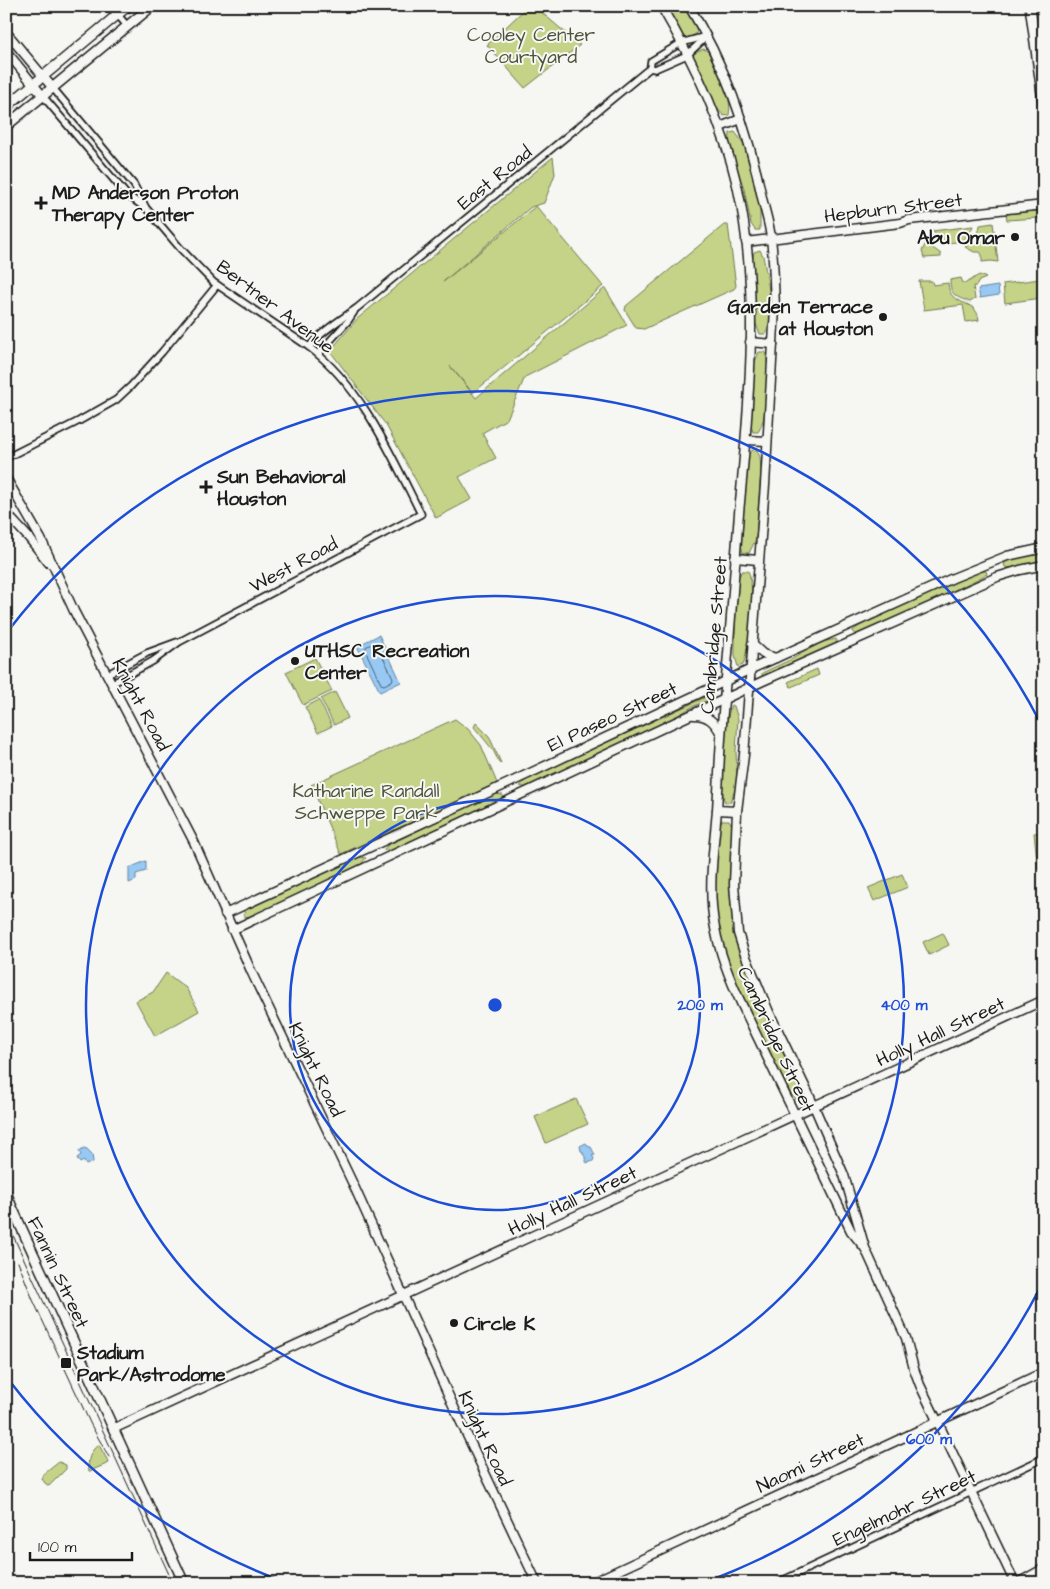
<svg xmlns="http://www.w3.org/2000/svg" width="1050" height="1589" font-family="'Architects Daughter',sans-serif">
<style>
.green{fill:#c4d387;stroke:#707852}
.water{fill:#97c9f4;stroke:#66849e}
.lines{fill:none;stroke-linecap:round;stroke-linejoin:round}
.shore{stroke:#4d6172;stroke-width:1}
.minor-casing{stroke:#1c1c1c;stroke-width:9}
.tertiary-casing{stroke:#1c1c1c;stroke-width:11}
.secondary-casing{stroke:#1c1c1c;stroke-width:12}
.primary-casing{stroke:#1c1c1c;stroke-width:12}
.minor{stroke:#f6f6f2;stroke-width:5.5}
.tertiary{stroke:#f6f6f2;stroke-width:8}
.secondary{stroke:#f6f6f2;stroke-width:9}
.primary{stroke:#f6f6f2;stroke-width:9}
.tram{stroke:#1c1c1c;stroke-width:1}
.ring{fill:none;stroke:#1d4ed8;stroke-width:2.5}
.poi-dot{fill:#1c1c1c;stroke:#f6f6f2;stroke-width:2}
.labels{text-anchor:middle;stroke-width:4;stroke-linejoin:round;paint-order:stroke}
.park-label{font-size:19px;fill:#4e533c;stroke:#f6f6f2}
.street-label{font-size:19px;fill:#1c1c1c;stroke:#f6f6f2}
.poi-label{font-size:19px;font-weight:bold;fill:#1c1c1c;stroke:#f6f6f2;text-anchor:start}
.centre{fill:#1d4ed8;stroke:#f6f6f2;stroke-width:2.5}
.ring-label{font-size:15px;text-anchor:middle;font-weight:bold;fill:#1d4ed8;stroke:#f6f6f2;stroke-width:4;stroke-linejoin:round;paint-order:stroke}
</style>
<rect width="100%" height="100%" fill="#f6f6f2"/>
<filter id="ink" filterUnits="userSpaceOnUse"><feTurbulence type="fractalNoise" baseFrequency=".02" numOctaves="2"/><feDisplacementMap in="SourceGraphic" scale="10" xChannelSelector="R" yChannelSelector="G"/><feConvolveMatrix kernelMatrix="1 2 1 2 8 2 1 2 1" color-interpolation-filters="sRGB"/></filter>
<g filter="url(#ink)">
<g class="green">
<path d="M528,6H534L580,45L525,88L487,45Z"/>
<path d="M665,6H684L697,29L696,34L687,38L684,37Z"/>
<path d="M1035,6H1044V78Z"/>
<path d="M703,49L706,50L709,53C717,71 733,94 729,115L724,116L715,106L693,56L694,53Z"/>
<path d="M735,132L744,144L753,175L760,207V230H755L751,224L744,189L729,148L730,133Z"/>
<path d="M553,157L555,174L544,203L531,207L443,282L536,206L603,286L473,393L450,366L476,398L605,288L627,325L525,377L507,419L482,433L496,458L459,477L472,499L436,518L386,425L330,351L357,319Z"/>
<path d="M1044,210V222L1038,218L1007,220L1006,214Z"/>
<path d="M993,223L998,262L991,261L982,262V255L980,252H974L965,247C973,241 979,235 980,225Z"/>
<path d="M724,225H728L736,286L734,289L644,329L636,328L625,310L626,306Z"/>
<path d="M973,226C967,241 961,242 946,243L932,231Z"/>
<path d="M926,243L941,254V257L924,258L922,251Z"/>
<path d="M760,250L763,256C767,277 776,317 765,334H760L755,322L752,261L754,252Z"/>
<path d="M980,275L986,278L979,281L976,286H973L975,299L970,302C957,297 950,296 950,280L961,278L963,283C972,282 973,277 980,275Z"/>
<path d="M1040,279L1042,298L1005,303L1003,284Z"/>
<path d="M919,281H932L933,285L948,283C950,310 976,296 979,320L966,322L963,305L924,310Z"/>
<path d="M759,352H765C771,368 768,418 758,432H753L750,423L753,366Z"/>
<path d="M752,450H757L760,457L761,470L756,539L749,553H743L740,541L748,455Z"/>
<path d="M1044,552V561L1011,568L1005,567L1004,564L1009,560Z"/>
<path d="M742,571H748C756,585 749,642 745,659L743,665L738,667L735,656V597L736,581Z"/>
<path d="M976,571H986L987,574L978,579L868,631L855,635L852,631L861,625Z"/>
<path d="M836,639L837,641L834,646L762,678V673L792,659L822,642Z"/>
<path d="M315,658L332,691L303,705L286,672Z"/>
<path d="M817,669L819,675L791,687L788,682Z"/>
<path d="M335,692L348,718L334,725L321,699Z"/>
<path d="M710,695L711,699L692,707L660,726L527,788L520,786L526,780L535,775Z"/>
<path d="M319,700L332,726L318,733L305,707Z"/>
<path d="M731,705L734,706L738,719L736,751L737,774L736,788L730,802H725C717,786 725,723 731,705Z"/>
<path d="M455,719L468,729L481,745L497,783L341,854L311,785Z"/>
<path d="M476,723L489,736L501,763L500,764L493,750L474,727Z"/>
<path d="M495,794L503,795L501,800L393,850H383L388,845Z"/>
<path d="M722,820H729L733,827C735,845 731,863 730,881C729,914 737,946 749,976L803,1093L804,1099L798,1101C785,1091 781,1073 773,1059C748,1017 723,967 716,918C712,887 716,856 719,826Z"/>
<path d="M1044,832V868L1038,869L1034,833Z"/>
<path d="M360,857L366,858L361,864L251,917L243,916L246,909Z"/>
<path d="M902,874L908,887L874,901L868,888Z"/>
<path d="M943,933L949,945L929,955L923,942Z"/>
<path d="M166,973L186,988L199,1011L155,1036L136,1001L153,992Z"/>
<path d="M576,1099L588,1124L546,1143L535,1117Z"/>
<path d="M98,1445H99L109,1463L90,1471H89C87,1461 90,1451 98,1445Z"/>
<path d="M59,1462L66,1465V1469L49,1486L45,1483L42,1479L44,1474Z"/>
</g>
<g class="water">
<path d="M998,286L999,295L980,298L978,289Z"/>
<path d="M379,635L401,682L380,692L357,646Z"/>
<path d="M146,861V871L136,874V880L129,883V868Z"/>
<path d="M586,1143L589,1147H591L595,1155L592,1156L594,1158L593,1161L588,1163L586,1162V1159L582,1151H581L580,1146Z"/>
<path d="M84,1148L87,1149L92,1154L93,1162L86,1165L84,1161L80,1163L77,1158L81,1155L79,1151Z"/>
</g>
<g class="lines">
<path class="shore" d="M375,643L377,644L393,678L392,681L384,685L381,684L365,650L366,647Z"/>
<defs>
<g id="minor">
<path d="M107,6L118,15L128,27"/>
<path d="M650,68L655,69L687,55L705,38"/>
<path d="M52,87L134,185L146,208L180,248L213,282L309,347C363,388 391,455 421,514L179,642L153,661L113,683"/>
<path d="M42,95L126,194L144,207"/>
<path d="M309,347C322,331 340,320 357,308L650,68L651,61L681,43L707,36"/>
<path d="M318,354L348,321L354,312"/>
<path d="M6,458L79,421L116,400L131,386L162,352L217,285"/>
<path d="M108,674L147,653L177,642"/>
<path d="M777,1583L1044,1458"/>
</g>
<g id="tertiary">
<path d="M661,6C694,62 722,122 737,185C761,292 749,404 739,513C734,579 729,646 723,712C720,745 719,777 717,810C714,848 707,889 715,928C720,955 730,980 742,1005L851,1231L864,1247"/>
<path d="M689,6C726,66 749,133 763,202C766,214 770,226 771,239C774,261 774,285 775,308L765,485L744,755L737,811L734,884L738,933L744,952L769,1012L810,1097L844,1175L865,1248L906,1338L914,1369L920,1385L1015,1583"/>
<path d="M6,32L52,87"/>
<path d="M6,51L42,95"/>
<path d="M720,127L741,119"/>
<path d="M746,242L900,223L909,220L1044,205"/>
<path d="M750,342L773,344"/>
<path d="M746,440L767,441"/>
<path d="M6,478L41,539L74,611L194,842L252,973L353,1184L457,1414L537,1583"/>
<path d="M6,513L29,538L49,563"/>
<path d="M735,558L758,560"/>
<path d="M752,644L763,654L776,658"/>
<path d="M694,715C708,715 715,722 721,734"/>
<path d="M717,810L737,811"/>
<path d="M225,914L509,783L749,670L953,578L1007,556L1044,548"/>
<path d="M232,930L763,681L997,577L1020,570L1044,565"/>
<path d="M113,1429L1044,1000"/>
<path d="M591,1583L1044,1372"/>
</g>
<path id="secondary" d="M1019,1583L1044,1569"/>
<g id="primary">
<path d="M1030,6L1044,108"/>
<path d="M6,107L128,6"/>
<path d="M6,126L152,6"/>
<path d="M6,1192L11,1205L184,1583"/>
</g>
</defs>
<use href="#minor" class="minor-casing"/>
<use href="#tertiary" class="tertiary-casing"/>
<use href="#secondary" class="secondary-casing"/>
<use href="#primary" class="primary-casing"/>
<use href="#minor" class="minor"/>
<use href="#tertiary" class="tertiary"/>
<use href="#secondary" class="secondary"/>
<use href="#primary" class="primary"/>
<g class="tram">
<path d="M6,1220L173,1583"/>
<path d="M18,1262L33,1300L91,1425L109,1457"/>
</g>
</g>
</g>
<g class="ring">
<circle cx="495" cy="1005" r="205"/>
<circle cx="495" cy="1005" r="409"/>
<path d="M1042 1284A614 614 0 0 1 705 1582M285 1582A614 614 0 0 1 8 1379M8 631A614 614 0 0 1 1042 726"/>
</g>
<g class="poi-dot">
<path d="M38.5 195.5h5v5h5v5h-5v5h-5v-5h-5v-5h5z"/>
<circle cx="1015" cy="237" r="5"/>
<circle cx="883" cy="317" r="5"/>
<path d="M203.5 479.5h5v5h5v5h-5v5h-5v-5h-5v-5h5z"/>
<circle cx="295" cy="661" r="5"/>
<circle cx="454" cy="1323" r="5"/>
<rect x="60" y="1357" width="12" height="12" rx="2.5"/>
</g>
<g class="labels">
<g class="park-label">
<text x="531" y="41">Cooley Center<tspan x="531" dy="22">Courtyard</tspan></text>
<text x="366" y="797">Katharine Randall<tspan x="366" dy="22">Schweppe Park</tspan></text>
</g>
<g class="street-label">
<text transform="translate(494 177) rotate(-39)" y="7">East Road</text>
<text transform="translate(893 207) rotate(-7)" y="7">Hepburn Street</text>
<text transform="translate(276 306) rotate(37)" y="7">Bertner Avenue</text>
<text transform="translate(293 564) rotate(-28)" y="7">West Road</text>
<text transform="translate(713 635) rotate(-85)" y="7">Cambridge Street</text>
<text transform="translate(142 704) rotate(62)" y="7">Knight Road</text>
<text transform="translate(612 716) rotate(-25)" y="7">El Paseo Street</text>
<text transform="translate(940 1031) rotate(-25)" y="7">Holly Hall Street</text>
<text transform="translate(777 1039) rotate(65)" y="7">Cambridge Street</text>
<text transform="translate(317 1069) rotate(64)" y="7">Knight Road</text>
<text transform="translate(572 1200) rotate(-25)" y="7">Holly Hall Street</text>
<text transform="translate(59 1272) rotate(65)" y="7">Fannin Street</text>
<text transform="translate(486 1438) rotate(65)" y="7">Knight Road</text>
<text transform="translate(810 1462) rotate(-25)" y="7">Naomi Street</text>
<text transform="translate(904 1507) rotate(-25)" y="7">Engelmohr Street</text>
</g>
<g class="poi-label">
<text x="52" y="199">MD Anderson Proton<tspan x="52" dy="22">Therapy Center</tspan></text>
<text x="1005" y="244" text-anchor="end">Abu Omar</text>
<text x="873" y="313" text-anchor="end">Garden Terrace<tspan x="873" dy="22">at Houston</tspan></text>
<text x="217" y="483">Sun Behavioral<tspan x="217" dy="22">Houston</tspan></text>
<text x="305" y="657">UTHSC Recreation<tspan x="305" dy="22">Center</tspan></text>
<text x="464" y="1330">Circle K</text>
<text x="77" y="1359">Stadium<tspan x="77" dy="22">Park/Astrodome</tspan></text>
</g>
</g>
<circle cx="495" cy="1005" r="8" class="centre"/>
<g class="ring-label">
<text x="700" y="1010">200 m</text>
<text x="904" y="1010">400 m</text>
<text x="929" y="1444">600 m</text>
</g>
<rect width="1050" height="1589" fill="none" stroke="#f6f6f2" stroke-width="25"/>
<rect x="12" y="12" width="1025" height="1564" fill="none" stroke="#1c1c1c" stroke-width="2" filter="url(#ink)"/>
<path d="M30 1552v8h102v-8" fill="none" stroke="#1c1c1c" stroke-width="2.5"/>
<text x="38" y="1552" font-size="15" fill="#1c1c1c" stroke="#f6f6f2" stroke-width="4" paint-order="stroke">100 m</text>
</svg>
